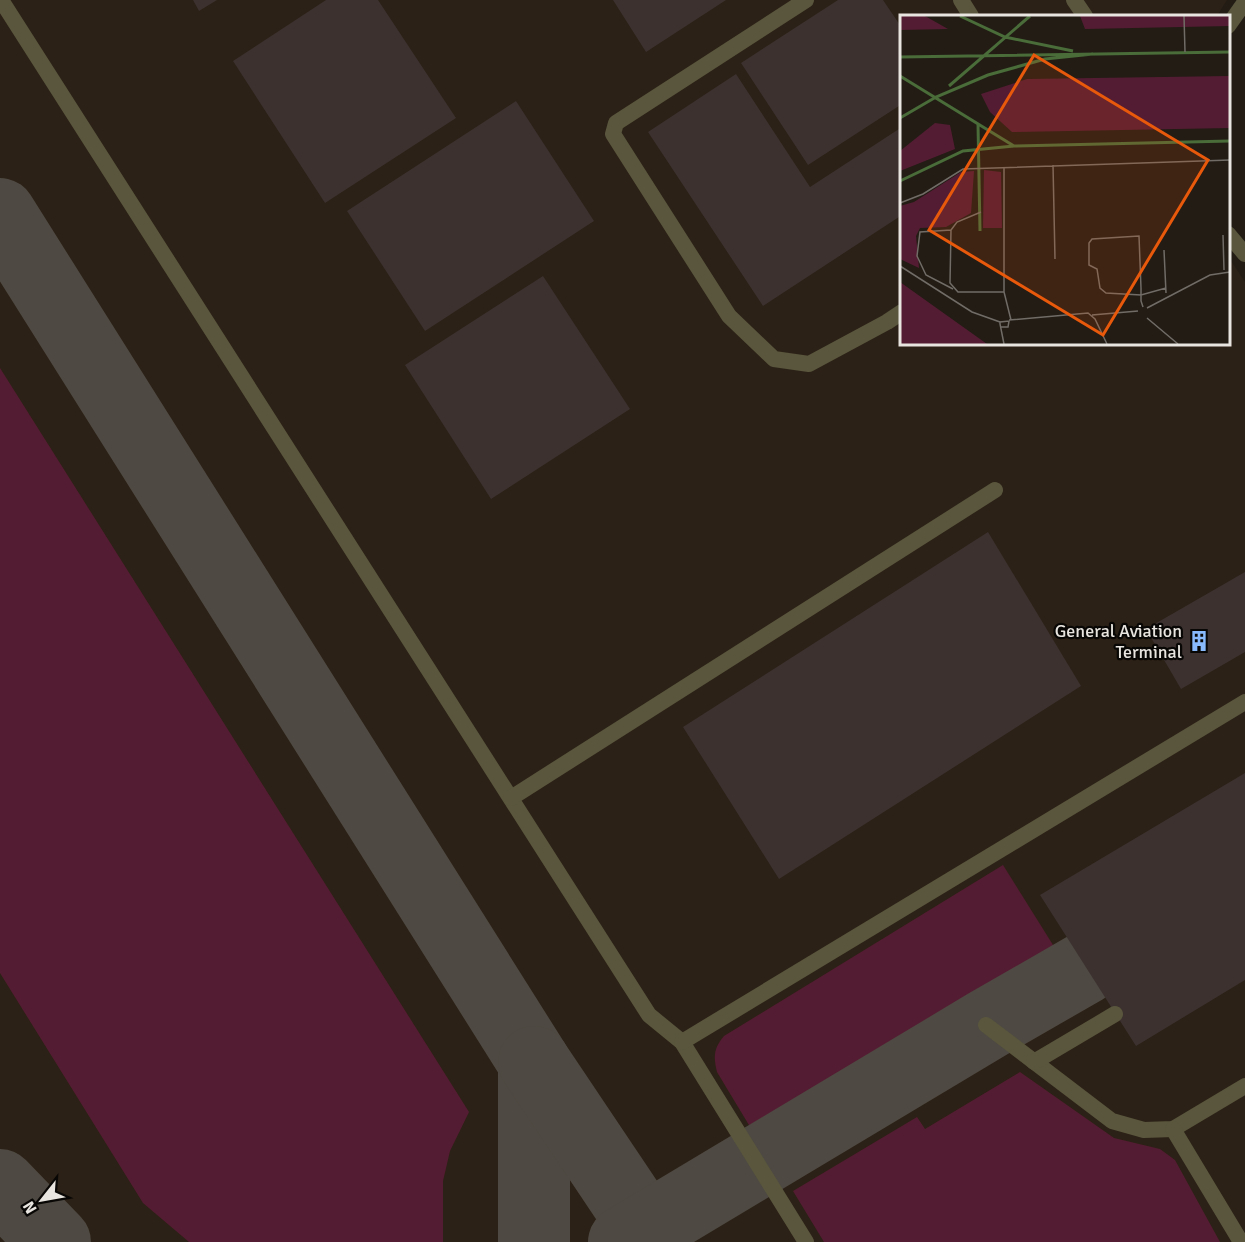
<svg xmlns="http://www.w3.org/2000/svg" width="1245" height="1242" font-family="Signika,sans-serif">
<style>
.built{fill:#2c2116}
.green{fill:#541c32}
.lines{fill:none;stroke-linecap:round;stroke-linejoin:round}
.taxiway{stroke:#4e4942;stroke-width:72}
.building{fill:#3c312f}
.service{stroke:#59563d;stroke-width:16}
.tertiary{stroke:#59563d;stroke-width:16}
.labels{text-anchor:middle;stroke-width:4.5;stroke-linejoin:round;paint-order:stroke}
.poi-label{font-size:18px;fill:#e8e4df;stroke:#090705;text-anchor:end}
.inset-river{fill:none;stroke:#496c39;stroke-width:3}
.inset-road{fill:none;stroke:#716c66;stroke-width:1.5}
.view{fill:#e8590c;fill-opacity:0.15;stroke:#e8590c;stroke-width:3}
.inset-edge{fill:none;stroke:#e8e4df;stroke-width:3}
</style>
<rect width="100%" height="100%" fill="#221c15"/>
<path class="built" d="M0,0H1227L1217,16H902V344H1228L1229,258L1245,282V1242H0Z"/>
<g class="green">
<path d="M0,368L469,1112L450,1151L443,1181V1242H189L143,1203L0,973Z"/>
<path d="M1003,865L1063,961L758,1140L717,1072C713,1056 714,1048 724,1036Z"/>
<path d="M1020,1072L1114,1138L1160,1149L1175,1160L1220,1242H824L793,1191L917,1117L925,1129Z"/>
</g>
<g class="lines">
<g class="taxiway">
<path d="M0,214L534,1062V1242"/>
<path d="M534,1062L646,1229L658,1242"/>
<path d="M0,1185L55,1242"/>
<path d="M624,1242L986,1025L1085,968"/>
</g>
</g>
<g class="building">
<path d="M193,0H217L199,11Z"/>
<path d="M326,0H378L456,118L325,203L233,61Z"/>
<path d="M613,0H726L646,52Z"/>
<path d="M838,0H883L902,28V104L808,165L741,63Z"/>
<path d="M736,74L810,187L902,127V215L763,306L648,132Z"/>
<path d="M516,101L594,221L425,331L347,211Z"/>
<path d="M543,276L630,409L491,499L405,365Z"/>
<path d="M988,532L1081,686L779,879L683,727Z"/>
<path d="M1245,572V652L1181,689L1146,629Z"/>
<path d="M1245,773V980L1136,1046L1040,895Z"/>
</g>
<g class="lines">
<g class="service">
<path d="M1,0L649,1015L682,1042L806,1242"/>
<path d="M806,0L616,123L613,134L729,316L774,359L809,364L887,322L902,312"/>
<path d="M961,0L971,16"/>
<path d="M1074,0L1085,16"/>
<path d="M511,798L995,490"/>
<path d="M986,1025L1112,1121L1144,1130L1173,1129L1245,1086"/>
<path d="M682,1042L1245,702"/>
<path d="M1034,1062L1115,1014"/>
<path d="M1173,1129L1241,1242"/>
</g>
<g class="tertiary">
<path d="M1228,26L1245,2"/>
<path d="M1228,234L1245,254"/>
</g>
</g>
<defs>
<symbol id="building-bare" viewBox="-9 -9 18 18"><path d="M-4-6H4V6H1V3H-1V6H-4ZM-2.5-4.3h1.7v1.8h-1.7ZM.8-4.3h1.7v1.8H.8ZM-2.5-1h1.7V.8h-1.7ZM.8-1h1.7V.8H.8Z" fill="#88bafc" stroke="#090705" stroke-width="2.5" paint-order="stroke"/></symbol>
</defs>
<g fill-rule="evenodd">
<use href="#building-bare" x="1184" y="626" width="30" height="30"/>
</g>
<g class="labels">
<g class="poi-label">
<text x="1182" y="637">General Aviation<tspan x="1182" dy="21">Terminal</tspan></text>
</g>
</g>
<g transform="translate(900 15)">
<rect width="330" height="330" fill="#221c15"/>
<path d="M0,1H25L48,14L0,15ZM180,1H330V11L185,14ZM330,61V113L112,117L90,97L81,79L127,64ZM35,108L50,110L55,134L0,156V136ZM84,155L101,157L102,213H83ZM74,156L71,198L46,212L20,213L16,221L19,253L0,244V191L14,187L61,157ZM0,267L87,329H0Z" fill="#541c32"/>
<path class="inset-river" d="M60,1L105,22L173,36M0,42L330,37M0,61L114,131L330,126M49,71L130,1M0,103L36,82L88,60L145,44L193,39M78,109L80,216M0,166L63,136L114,131"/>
<path class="inset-road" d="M284,1L285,37M153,150L155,244M104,153V277L111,305M0,188L23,179L63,154L330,145M81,197L57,207L51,215L50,268L58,277H104M51,215L20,217L17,241L26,260L53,274M323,220L324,255M264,235L266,278M0,251L72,297L100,307M243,292L241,286V273L239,221L192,224L189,228V250L197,254L200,273L206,278L241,280L266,273M247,293L310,260L330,257M192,300L238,296M247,303L278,329M109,305L188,298L195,304L207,329M101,312H108L109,306L100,307V309L104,329"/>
<path class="view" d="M134,40L308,145L203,320L29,215Z"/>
<rect width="330" height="330" class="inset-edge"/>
</g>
<g transform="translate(42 1200) rotate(239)" stroke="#090705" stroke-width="4.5" paint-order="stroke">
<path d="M0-4.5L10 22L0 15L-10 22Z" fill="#e8e4df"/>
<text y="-9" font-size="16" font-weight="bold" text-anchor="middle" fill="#e8e4df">N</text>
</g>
</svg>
